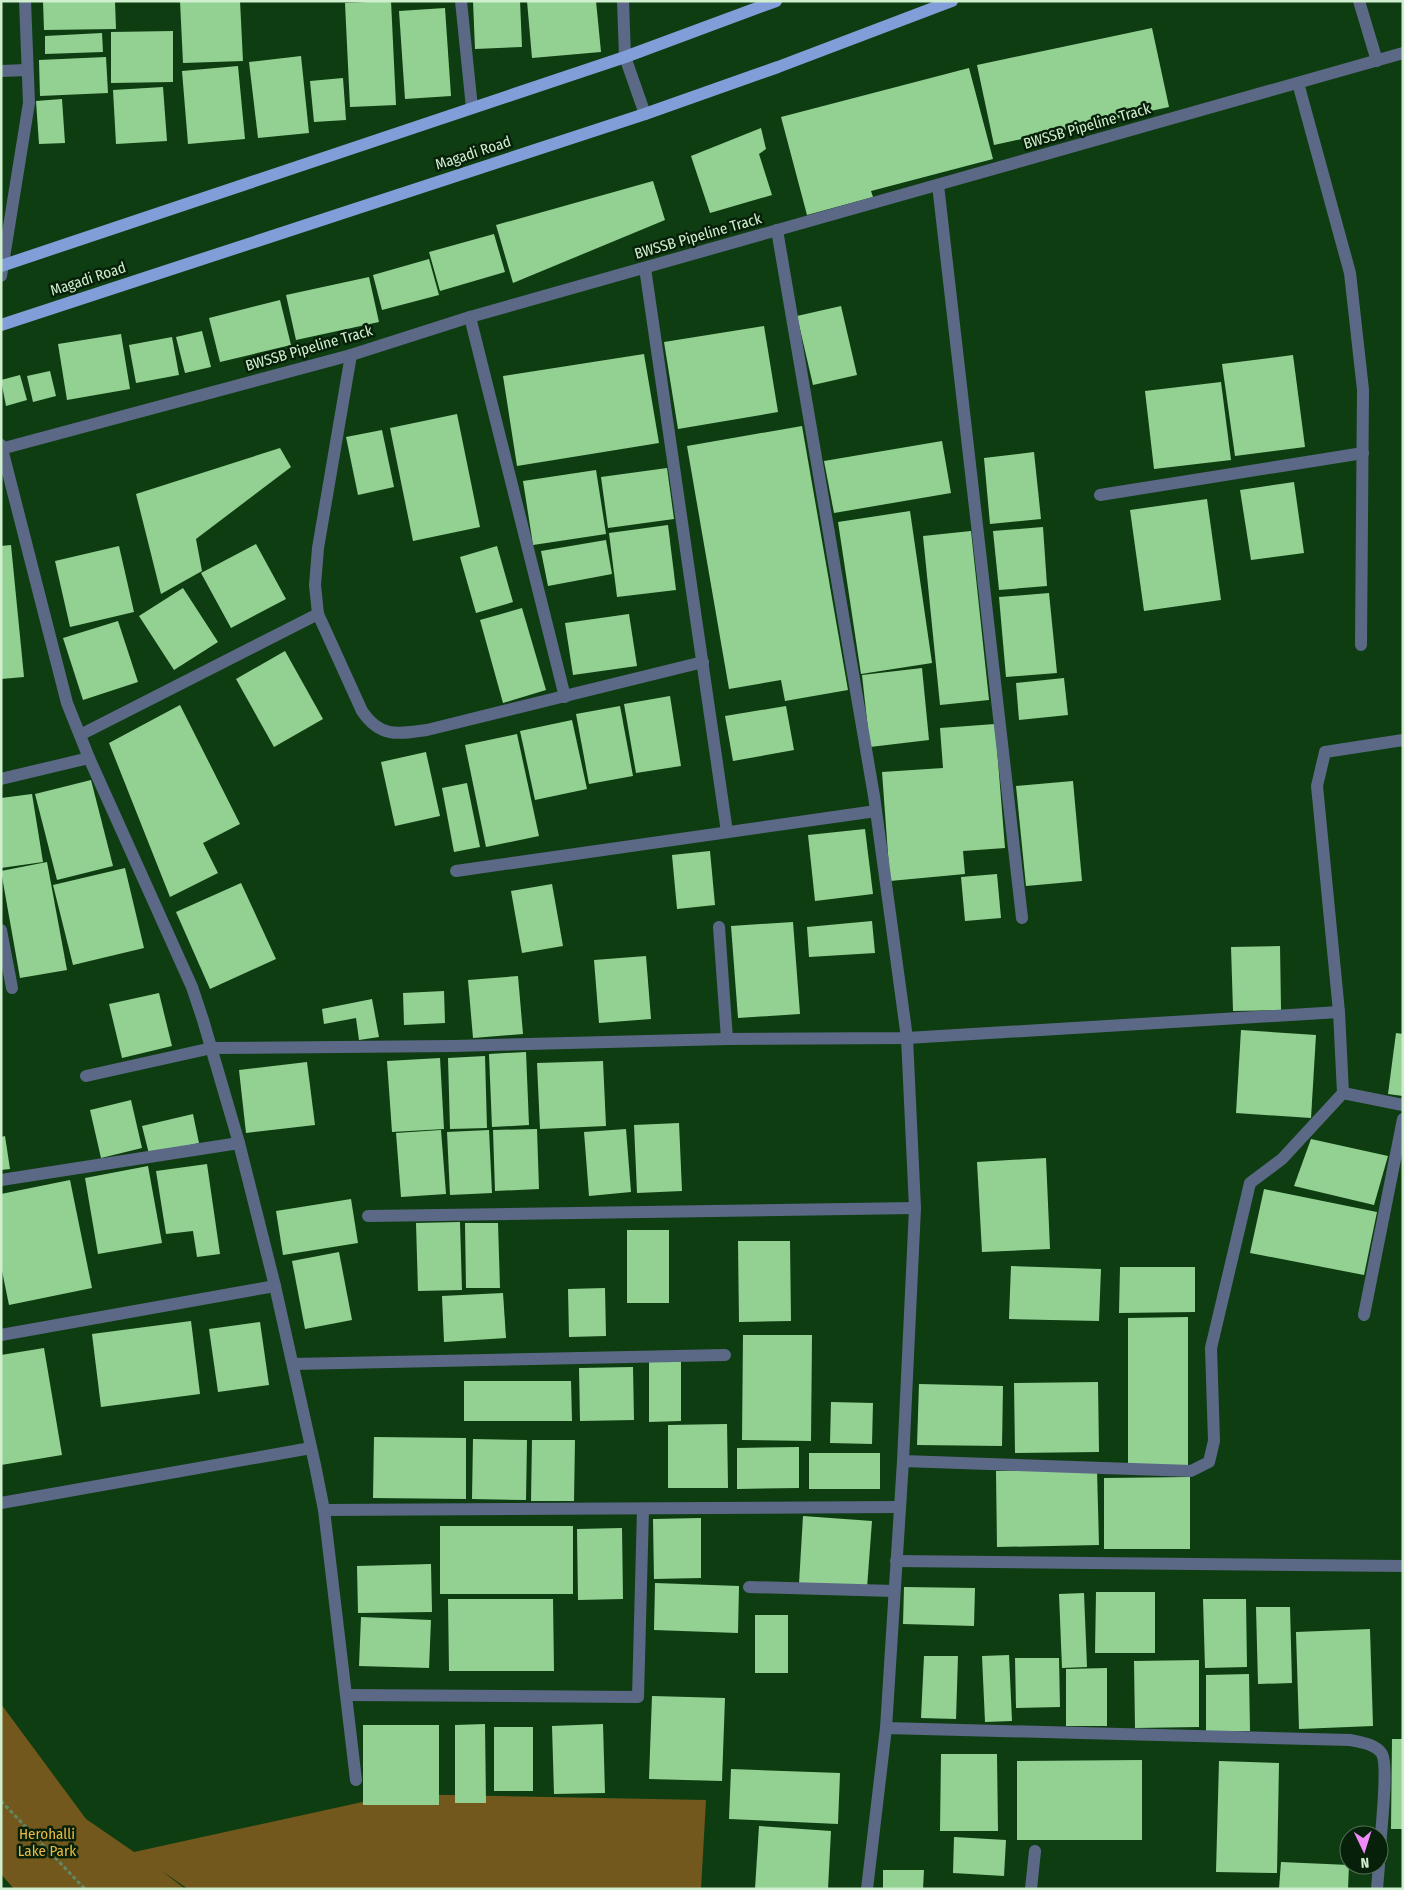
<svg xmlns="http://www.w3.org/2000/svg" width="1404" height="1890" font-family="'Fira Sans Condensed',sans-serif">
<style>
.green{fill:#72581d}
.building{fill:#93d193}
.lines{fill:none;stroke-linecap:round;stroke-linejoin:round}
.path{stroke:#608862;stroke-width:3;stroke-dasharray:4 2.5;stroke-linecap:butt}
.minor{stroke:#5b6986;stroke-width:12}
.tertiary{stroke:#5b6986;stroke-width:12}
.primary{stroke:#829ed8;stroke-width:12}
.labels{text-anchor:middle;stroke-width:5;stroke-linejoin:round;paint-order:stroke}
.street-label{font-size:15px;fill:#d0efcf;stroke:#072009}
.park-label{font-size:15px;fill:#ebb845;stroke:#072009}
</style>
<rect width="100%" height="100%" fill="#0f3d12"/>
<path class="green" d="M1,1704L86,1819L134,1852L399,1794L706,1800L701,1889H188L162,1871L185,1889H14L1,1874Z"/>
<g class="building">
<path d="M43,1H115L116,29L44,30Z"/>
<path d="M180,1H240L243,61L183,63Z"/>
<path d="M391,1L396,105L350,107L345,3Z"/>
<path d="M473,1H520L522,47L475,49Z"/>
<path d="M527,1H596L601,52L532,58Z"/>
<path d="M445,8L451,96L405,99L399,11Z"/>
<path d="M1152,28L1169,107L994,145L977,65Z"/>
<path d="M173,31V82L111,83V32Z"/>
<path d="M102,33L103,52L45,54V36Z"/>
<path d="M301,56L309,133L258,138L249,62Z"/>
<path d="M106,57L108,93L40,96L39,60Z"/>
<path d="M238,66L245,139L188,144L182,71Z"/>
<path d="M969,68L993,159L871,191L873,197L807,215L781,117Z"/>
<path d="M343,78L346,120L314,122L310,81Z"/>
<path d="M163,87L167,141L116,144L113,90Z"/>
<path d="M62,99L65,143L39,144L36,101Z"/>
<path d="M761,128L766,149L759,154L772,195L710,213L691,156Z"/>
<path d="M653,181L665,220L513,283L496,225Z"/>
<path d="M494,234L505,272L440,291L429,252Z"/>
<path d="M429,259L439,295L382,310L373,275Z"/>
<path d="M369,277L379,322L296,340L286,295Z"/>
<path d="M280,300L291,345L220,362L209,318Z"/>
<path d="M841,306L857,375L813,385L797,316Z"/>
<path d="M764,326L778,412L678,429L664,342Z"/>
<path d="M202,331L211,367L185,373L176,337Z"/>
<path d="M121,334L130,389L67,400L58,344Z"/>
<path d="M172,337L179,375L136,383L129,345Z"/>
<path d="M644,354L659,443L517,466L503,376Z"/>
<path d="M1293,355L1305,447L1235,456L1222,364Z"/>
<path d="M50,371L56,396L33,402L27,376Z"/>
<path d="M20,375L27,400L6,406L1,380Z"/>
<path d="M1221,382L1231,460L1154,469L1145,391Z"/>
<path d="M457,414L480,527L413,541L390,428Z"/>
<path d="M802,426L848,690L785,701L781,680L729,689L687,446Z"/>
<path d="M382,430L394,487L358,495L346,437Z"/>
<path d="M942,441L951,493L834,513L824,461Z"/>
<path d="M280,448L291,467L196,539L202,571L161,594L136,494Z"/>
<path d="M1034,452L1041,519L990,524L984,458Z"/>
<path d="M667,468L674,519L608,528L601,477Z"/>
<path d="M596,470L606,534L533,545L523,481Z"/>
<path d="M1294,482L1304,553L1251,560L1240,490Z"/>
<path d="M1207,499L1221,600L1144,611L1130,510Z"/>
<path d="M910,511L932,663L861,674L838,522Z"/>
<path d="M668,525L676,590L617,597L609,533Z"/>
<path d="M1043,527L1047,586L999,590L993,531Z"/>
<path d="M971,531L989,700L940,705L923,536Z"/>
<path d="M606,540L612,574L548,586L541,551Z"/>
<path d="M256,544L286,599L231,628L201,573Z"/>
<path d="M11,545L24,677L1,679V546Z"/>
<path d="M119,546L134,612L70,627L55,561Z"/>
<path d="M497,546L513,602L476,613L460,557Z"/>
<path d="M183,588L218,642L174,670L139,616Z"/>
<path d="M1049,593L1057,673L1006,677L999,597Z"/>
<path d="M522,608L546,690L503,703L480,620Z"/>
<path d="M629,614L637,666L573,675L565,623Z"/>
<path d="M118,621L138,682L83,700L63,638Z"/>
<path d="M285,651L323,719L274,747L236,679Z"/>
<path d="M922,668L929,740L870,747L862,675Z"/>
<path d="M1064,678L1068,715L1019,720L1016,683Z"/>
<path d="M670,696L681,766L636,773L624,704Z"/>
<path d="M180,705L240,824L203,843L218,873L170,897L109,743Z"/>
<path d="M620,706L633,776L589,784L576,714Z"/>
<path d="M786,706L794,750L733,761L725,716Z"/>
<path d="M572,720L587,789L535,800L520,731Z"/>
<path d="M995,724L1005,848L963,851L965,874L890,881L882,772L943,768L940,728Z"/>
<path d="M517,734L539,836L486,847L465,745Z"/>
<path d="M426,752L440,816L395,826L381,762Z"/>
<path d="M91,780L113,866L57,880L35,794Z"/>
<path d="M1073,781L1082,881L1026,886L1016,786Z"/>
<path d="M467,783L480,847L454,852L442,788Z"/>
<path d="M32,794L43,862L1,868V798Z"/>
<path d="M865,829L873,894L815,901L808,835Z"/>
<path d="M710,851L715,905L677,909L672,855Z"/>
<path d="M47,862L67,970L20,978L1,871Z"/>
<path d="M125,868L144,948L73,965L53,885Z"/>
<path d="M997,874L1001,918L965,921L961,877Z"/>
<path d="M241,883L276,959L210,989L176,912Z"/>
<path d="M552,884L563,946L522,953L511,891Z"/>
<path d="M872,921L875,953L809,957L807,927Z"/>
<path d="M793,922L800,1014L738,1018L731,926Z"/>
<path d="M1280,946L1281,1010L1233,1011L1231,947Z"/>
<path d="M646,956L651,1019L599,1023L594,960Z"/>
<path d="M518,976L523,1034L473,1038L468,980Z"/>
<path d="M444,991L445,1023L404,1025L403,993Z"/>
<path d="M159,993L172,1046L122,1058L109,1004Z"/>
<path d="M372,999L379,1037L359,1040L356,1018L324,1024L322,1009Z"/>
<path d="M1241,1030L1316,1035L1311,1118L1236,1113Z"/>
<path d="M1396,1033L1403,1034V1096L1388,1094Z"/>
<path d="M526,1052L529,1125L492,1127L489,1054Z"/>
<path d="M485,1056L487,1128L450,1129L448,1058Z"/>
<path d="M440,1058L444,1129L392,1132L387,1061Z"/>
<path d="M603,1061L606,1126L540,1129L537,1063Z"/>
<path d="M307,1062L315,1125L246,1133L239,1070Z"/>
<path d="M131,1100L142,1148L101,1158L90,1110Z"/>
<path d="M193,1114L199,1143L149,1154L142,1126Z"/>
<path d="M679,1123L682,1191L637,1193L634,1125Z"/>
<path d="M537,1129L539,1189L495,1191L493,1130Z"/>
<path d="M626,1129L631,1192L589,1196L584,1132Z"/>
<path d="M441,1130L446,1194L401,1197L396,1133Z"/>
<path d="M489,1130L492,1193L450,1195L447,1132Z"/>
<path d="M5,1136L10,1169L1,1170V1137Z"/>
<path d="M1311,1139L1388,1156L1374,1205L1294,1186Z"/>
<path d="M1046,1158L1050,1249L982,1252L977,1162Z"/>
<path d="M207,1164L220,1254L197,1257L193,1231L166,1234L156,1171Z"/>
<path d="M148,1166L162,1243L98,1254L85,1178Z"/>
<path d="M70,1180L92,1288L9,1305L1,1266V1194Z"/>
<path d="M1264,1189L1377,1212L1364,1275L1250,1253Z"/>
<path d="M351,1199L358,1243L283,1255L276,1211Z"/>
<path d="M460,1222L462,1290L418,1291L416,1223Z"/>
<path d="M465,1223H498L500,1288H466Z"/>
<rect x="627" y="1230" width="42" height="73"/>
<path d="M738,1241H790L791,1321L739,1322Z"/>
<path d="M339,1252L352,1320L305,1329L292,1261Z"/>
<path d="M1011,1266L1101,1269L1099,1321L1009,1319Z"/>
<path d="M1120,1267H1195V1312L1119,1313Z"/>
<path d="M605,1288L606,1336L569,1337L568,1289Z"/>
<path d="M503,1293L506,1338L444,1342L442,1296Z"/>
<path d="M1188,1317V1465H1128V1318Z"/>
<path d="M191,1321L200,1394L101,1407L92,1334Z"/>
<path d="M260,1322L269,1385L218,1392L209,1329Z"/>
<path d="M743,1335H812L811,1441L742,1440Z"/>
<path d="M44,1348L62,1455L1,1465V1355Z"/>
<path d="M649,1362H681V1421L649,1422Z"/>
<path d="M633,1367L634,1420L580,1421L579,1368Z"/>
<path d="M464,1381H571L572,1421H464Z"/>
<path d="M1098,1382L1099,1452L1015,1453L1014,1383Z"/>
<path d="M919,1384L1003,1386L1002,1446L917,1445Z"/>
<path d="M831,1402L873,1403L872,1444L830,1443Z"/>
<path d="M727,1424L728,1488H668V1425Z"/>
<path d="M374,1437L466,1438V1499L373,1498Z"/>
<path d="M473,1439L527,1440L526,1500L472,1499Z"/>
<path d="M532,1440H575L574,1501H531Z"/>
<path d="M799,1447V1488L737,1489V1448Z"/>
<rect x="809" y="1453" width="71" height="36"/>
<path d="M1097,1469L1099,1545L997,1547L996,1471Z"/>
<path d="M1190,1477V1549H1104V1478Z"/>
<path d="M803,1516L872,1521L867,1588L799,1584Z"/>
<path d="M701,1518V1578L654,1579L653,1519Z"/>
<rect x="440" y="1526" width="133" height="68"/>
<path d="M622,1528L623,1599L578,1600L577,1529Z"/>
<path d="M431,1564L432,1612L358,1613L357,1566Z"/>
<path d="M655,1583L739,1586L738,1633L654,1630Z"/>
<path d="M904,1587L975,1588L974,1626L903,1624Z"/>
<path d="M1096,1592H1155V1653H1095Z"/>
<path d="M1084,1593L1087,1667L1062,1668L1059,1594Z"/>
<path d="M448,1599H553L554,1671H449Z"/>
<path d="M1203,1599H1246L1247,1667L1205,1668Z"/>
<path d="M1256,1607H1290L1292,1683L1258,1684Z"/>
<rect x="755" y="1615" width="33" height="58"/>
<path d="M361,1617L431,1620L429,1668L359,1666Z"/>
<path d="M1370,1629L1373,1726L1299,1729L1296,1632Z"/>
<path d="M1009,1655L1012,1721L985,1722L982,1656Z"/>
<path d="M924,1656H958L956,1719L921,1718Z"/>
<path d="M1015,1658H1059L1060,1707L1016,1708Z"/>
<path d="M1199,1660V1727L1135,1728L1134,1661Z"/>
<path d="M1107,1668V1726H1066V1669Z"/>
<path d="M1249,1674L1250,1731H1206V1675Z"/>
<path d="M652,1696L725,1698L722,1781L649,1779Z"/>
<path d="M485,1724L486,1803H455V1725Z"/>
<path d="M603,1724L605,1793L554,1794L552,1726Z"/>
<rect x="363" y="1725" width="76" height="80"/>
<rect x="494" y="1727" width="39" height="64"/>
<path d="M1392,1739H1403V1829H1391Z"/>
<path d="M941,1754H997L998,1831H940Z"/>
<path d="M1142,1760V1840H1017V1761Z"/>
<path d="M1219,1761L1279,1763L1277,1873L1216,1872Z"/>
<path d="M731,1769L840,1773L838,1824L729,1819Z"/>
<path d="M759,1826L831,1831L828,1889H755Z"/>
<path d="M954,1837L1006,1840L1004,1876L953,1873Z"/>
<path d="M1281,1862L1349,1865L1348,1889H1279Z"/>
<path d="M883,1870H924L923,1889H883Z"/>
</g>
<g class="lines">
<path class="path" d="M1,1801L85,1889"/>
<g class="minor">
<path d="M461,1L472,108"/>
<path d="M623,1L625,57L645,114"/>
<path d="M1359,1L1377,61"/>
<path d="M1,71L27,70"/>
<path d="M1298,83L1350,273L1363,390L1361,645"/>
<path d="M938,185L1022,918"/>
<path d="M777,230L874,796L907,1038L915,1208L903,1461L886,1728L867,1889"/>
<path d="M645,268L727,832"/>
<path d="M470,317L565,697"/>
<path d="M351,355L318,548L315,585L318,614L362,711C380,738 398,734 427,730L703,662"/>
<path d="M1,445L67,703L89,758L192,987L203,1020L239,1143L275,1286L315,1465L324,1510L356,1780"/>
<path d="M1,449L351,355L470,317L1403,53"/>
<path d="M1100,495L1363,453"/>
<path d="M80,735L318,614"/>
<path d="M1,779L89,758"/>
<path d="M456,871L876,811"/>
<path d="M719,927L727,1039"/>
<path d="M1,930L12,988"/>
<path d="M1339,1012L1317,786L1325,752L1403,740"/>
<path d="M86,1076L212,1048L454,1046L727,1039L907,1038L1339,1012L1343,1093L1403,1105"/>
<path d="M1,1180L239,1143"/>
<path d="M368,1216L915,1208"/>
<path d="M1364,1315L1403,1119"/>
<path d="M1,1335L275,1286"/>
<path d="M293,1364L725,1355"/>
<path d="M903,1461L1191,1471L1209,1462L1214,1441L1211,1348L1250,1183L1282,1159L1343,1093"/>
<path d="M1,1503L311,1448"/>
<path d="M324,1510L899,1507"/>
<path d="M896,1561L1403,1566"/>
<path d="M749,1587L894,1591"/>
<path d="M346,1695L638,1697L643,1509"/>
<path d="M886,1728L1350,1740C1360,1742 1376,1744 1382,1754C1389,1767 1380,1840 1379,1859"/>
<path d="M1031,1889L1035,1851"/>
<path d="M1377,1889L1379,1865"/>
</g>
<path class="tertiary" d="M1,276L29,103L25,1"/>
<g class="primary">
<path d="M1,266L625,57L776,1"/>
<path d="M1,325L645,114L778,67L952,1"/>
</g>
</g>
<g class="labels">
<g class="street-label">
<text transform="translate(1087 126) rotate(-16)" y="5">BWSSB Pipeline Track</text>
<text transform="translate(473 153) rotate(-18)" y="5">Magadi Road</text>
<text transform="translate(698 236) rotate(-16)" y="5">BWSSB Pipeline Track</text>
<text transform="translate(88 279) rotate(-18)" y="5">Magadi Road</text>
<text transform="translate(309 348) rotate(-16)" y="5">BWSSB Pipeline Track</text>
</g>
<g class="park-label">
<text x="47" y="1839">Herohalli<tspan x="47" dy="17">Lake Park</tspan></text>
</g>
</g>
<rect width="1404" height="1890" fill="none" stroke="#d0efcf" stroke-width="5"/>
<g transform="translate(1364 1850) rotate(176)"><circle r="24" fill="#072009" stroke="#577358"/>
<path d="M0-4L9 19L0 12L-9 19Z" fill="#ef8bf7"/>
<text y="-8" font-size="14" font-weight="bold" text-anchor="middle" fill="#d0efcf">N</text>
</g>
</svg>
